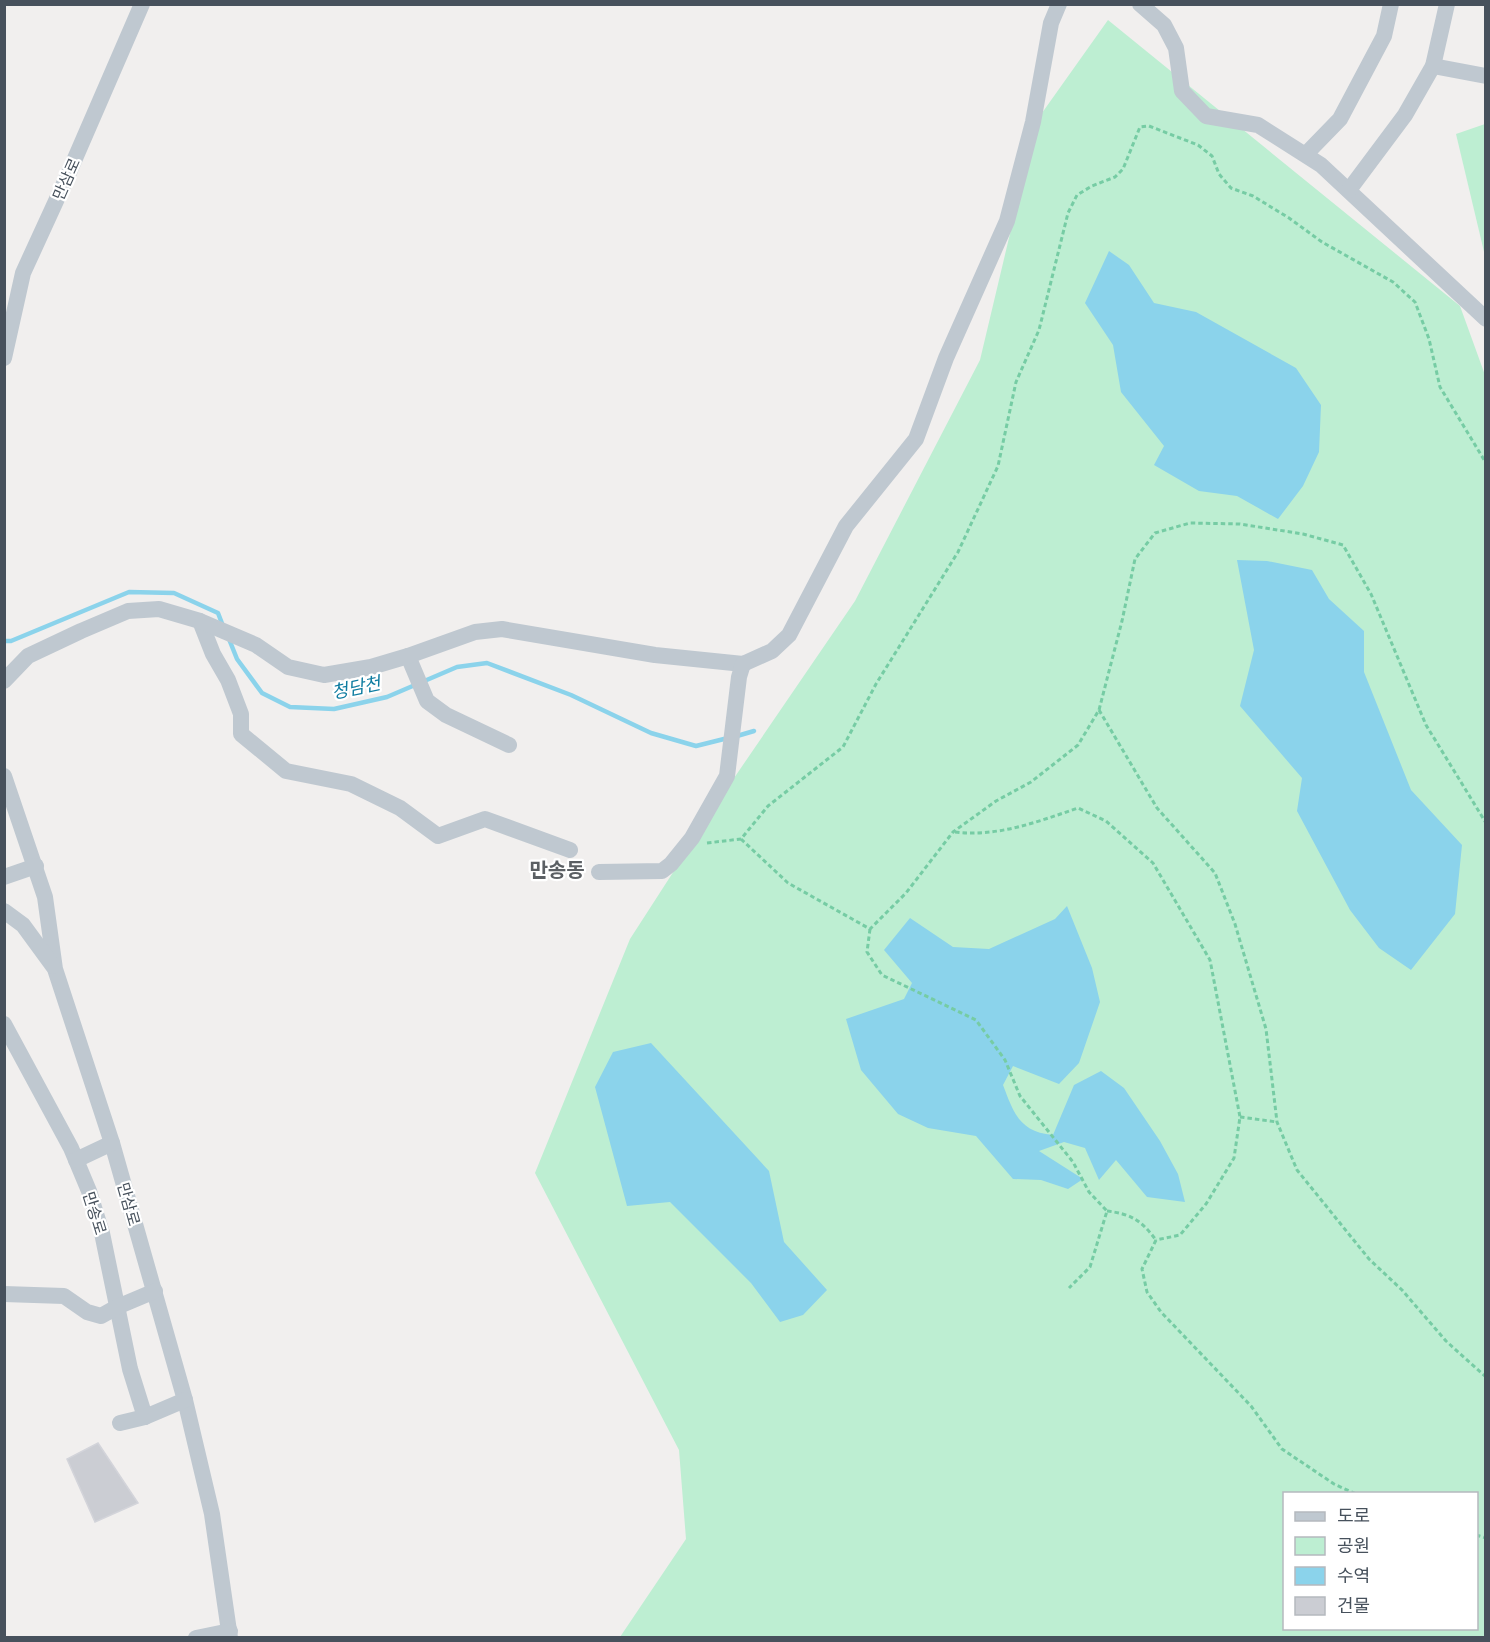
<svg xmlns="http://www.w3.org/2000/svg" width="1490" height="1642" font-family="'Work Sans','Noto Sans KR',sans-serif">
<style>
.green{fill:#bdeed2;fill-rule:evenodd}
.water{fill:#8bd3eb}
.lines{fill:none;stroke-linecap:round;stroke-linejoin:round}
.stream{stroke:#8bd3eb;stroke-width:4.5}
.building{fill:#cbcdd3;stroke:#d3d4da;stroke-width:1.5}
.path{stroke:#76cca4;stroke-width:3;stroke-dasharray:4.5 3;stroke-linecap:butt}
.minor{stroke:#bfc8d0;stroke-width:16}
.labels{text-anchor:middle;stroke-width:4.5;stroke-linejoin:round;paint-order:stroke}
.street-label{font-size:16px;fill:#47515c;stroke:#fff}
.water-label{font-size:18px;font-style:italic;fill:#0e7ca0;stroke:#fff}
.quarter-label{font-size:20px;font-weight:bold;fill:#5b5f63;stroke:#fff}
</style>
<rect width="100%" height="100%" fill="#f1efee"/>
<g class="green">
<path d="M1108,20L1460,306L1485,375V1637H620L686,1539L679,1450L535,1173L630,939L732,781L855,601L980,360L1037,120ZM1284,1494H1476V1628H1284Z"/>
<path d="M1485,124H1486L1485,256L1456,134Z"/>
</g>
<g class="water">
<path d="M1109,251L1129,265L1154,303L1196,312L1296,368L1321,405L1319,452L1303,486L1278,519L1237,496L1199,491L1154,465L1164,446L1121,392L1113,345L1085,303Z"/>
<path d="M1237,560L1267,561L1312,570L1329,599L1364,631V672L1411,790L1462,845L1455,914L1411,970L1379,948L1350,910L1297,811L1302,778L1240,706L1254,650Z"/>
<path d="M1067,906L1092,968L1100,1002L1079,1063L1059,1084L1013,1066L1003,1085C1014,1114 1020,1132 1053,1135L1074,1085L1101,1071L1124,1088L1160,1141L1178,1174L1185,1202L1147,1197L1116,1160L1099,1180L1085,1148L1064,1142L1039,1151L1083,1179L1068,1189L1041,1180L1013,1179L976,1136L928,1128L898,1114L861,1070L846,1019L904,999L912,983L884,950L910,918L953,947L989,949L1055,919Z"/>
<path d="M651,1043L769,1171L784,1242L827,1290L803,1315L780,1322L751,1283L670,1202L627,1206L595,1087L613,1052Z"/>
</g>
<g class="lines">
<g class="stream">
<path d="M229,639L237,659L262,693L290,707L334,709L387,697L457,667L487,663L571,695L651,733L696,746L728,738"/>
<path d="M4,641H11L129,592L174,593L218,613L223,626"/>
<path d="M737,736L754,731"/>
</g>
</g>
<path class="building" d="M98,1443L138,1503L95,1522L67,1459Z"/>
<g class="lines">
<g class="path">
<path d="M1099,710L1157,808L1215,873L1235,924L1266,1029L1277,1122L1297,1170L1369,1259L1402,1290L1446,1341L1486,1377"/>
<path d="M955,832C998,837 1037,822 1078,808L1106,821L1153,863L1210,960L1240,1117L1234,1158L1206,1204L1180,1235L1156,1240"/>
<path d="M741,839L788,883L870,929L906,893L953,832L996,801L1031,782L1078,745L1099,710L1122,621L1135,559L1155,533L1190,523L1240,524L1303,534L1343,545L1371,594L1426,725L1486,823"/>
<path d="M707,843L741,839L768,806L843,747L876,684L958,552L998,466L1016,382L1039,330L1068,213L1077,195L1092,186L1115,177L1123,169L1140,127L1149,126L1198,145L1212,156L1219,174L1231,188L1253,196L1289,218L1322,242L1393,282L1415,302L1429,339L1440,387L1486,463"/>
<path d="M870,929L867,952L882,975L976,1020L1005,1060L1020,1096L1073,1162L1089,1192L1107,1211L1090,1267L1069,1288"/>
<path d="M1240,1117L1277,1122"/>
<path d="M1107,1211C1131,1214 1141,1220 1156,1240"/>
<path d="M1156,1240L1142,1269L1147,1292L1161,1312L1251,1406L1282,1449L1334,1484L1356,1494"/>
<path d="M1476,1535L1486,1538"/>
</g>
<g class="minor">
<path d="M1140,4L1164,25L1176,48L1182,91L1206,116L1258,125L1321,165L1486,319"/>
<path d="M1433,66L1486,76"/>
<path d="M1306,154L1340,119L1384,36L1391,4"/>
<path d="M1349,190L1405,115L1433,66L1447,4"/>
<path d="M4,358L23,273L67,177L142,4"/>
<path d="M200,621L213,654L228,680L241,714V734L286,771L351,784L400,808L438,836L485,819L570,850"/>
<path d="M408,656L427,701L446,715L509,745"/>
<path d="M4,681L28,656L81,631L128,611L159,609L200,621L256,645L288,667L324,675L371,667L408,656L475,632L502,629L655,655L743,664L772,651L789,635L846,526L916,439L946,358L1007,221L1033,122L1051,23L1059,4"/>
<path d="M4,776L45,897L55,969L112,1143L185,1400L212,1514L230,1638"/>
<path d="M599,872L662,871L671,864L692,838L727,776L739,677L743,664"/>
<path d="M4,877L36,866"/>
<path d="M4,911L23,925L53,966"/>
<path d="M4,1024L71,1148L89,1191L102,1233L130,1369L145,1417"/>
<path d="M76,1160L112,1143"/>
<path d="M4,1294L64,1296L87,1312L101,1316L117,1307L155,1291"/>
<path d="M120,1423L145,1417L185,1400"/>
<path d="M196,1638L230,1631"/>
</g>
</g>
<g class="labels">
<g class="street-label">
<text transform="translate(66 179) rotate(-66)" y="6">만삼로</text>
<text transform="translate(129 1204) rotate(74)" y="6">만삼로</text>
<text transform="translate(95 1213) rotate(73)" y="6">만송로</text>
</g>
<g class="water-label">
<text transform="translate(356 688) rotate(-12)" y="6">청담천</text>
</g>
<g class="quarter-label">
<text x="557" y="877">만송동</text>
</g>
</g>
<rect width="1490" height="1642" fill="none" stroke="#47515c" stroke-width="12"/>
<rect x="1283" y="1492" width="195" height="138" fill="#ffffff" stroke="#b5b9be" stroke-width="1.5"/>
<rect x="1295" y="1512" width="30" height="9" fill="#bfc8d0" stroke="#b5b9be" stroke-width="1.5"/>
<text x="1337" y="1522" font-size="18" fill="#47515c">도로</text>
<rect x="1295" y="1537" width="30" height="18" fill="#bdeed2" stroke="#b5b9be" stroke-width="1.5"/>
<text x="1337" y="1552" font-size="18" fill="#47515c">공원</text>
<rect x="1295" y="1567" width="30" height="18" fill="#8bd3eb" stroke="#b5b9be" stroke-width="1.5"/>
<text x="1337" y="1582" font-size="18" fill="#47515c">수역</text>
<rect x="1295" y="1597" width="30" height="18" fill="#cbcdd3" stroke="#b5b9be" stroke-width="1.5"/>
<text x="1337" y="1612" font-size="18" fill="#47515c">건물</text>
</svg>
